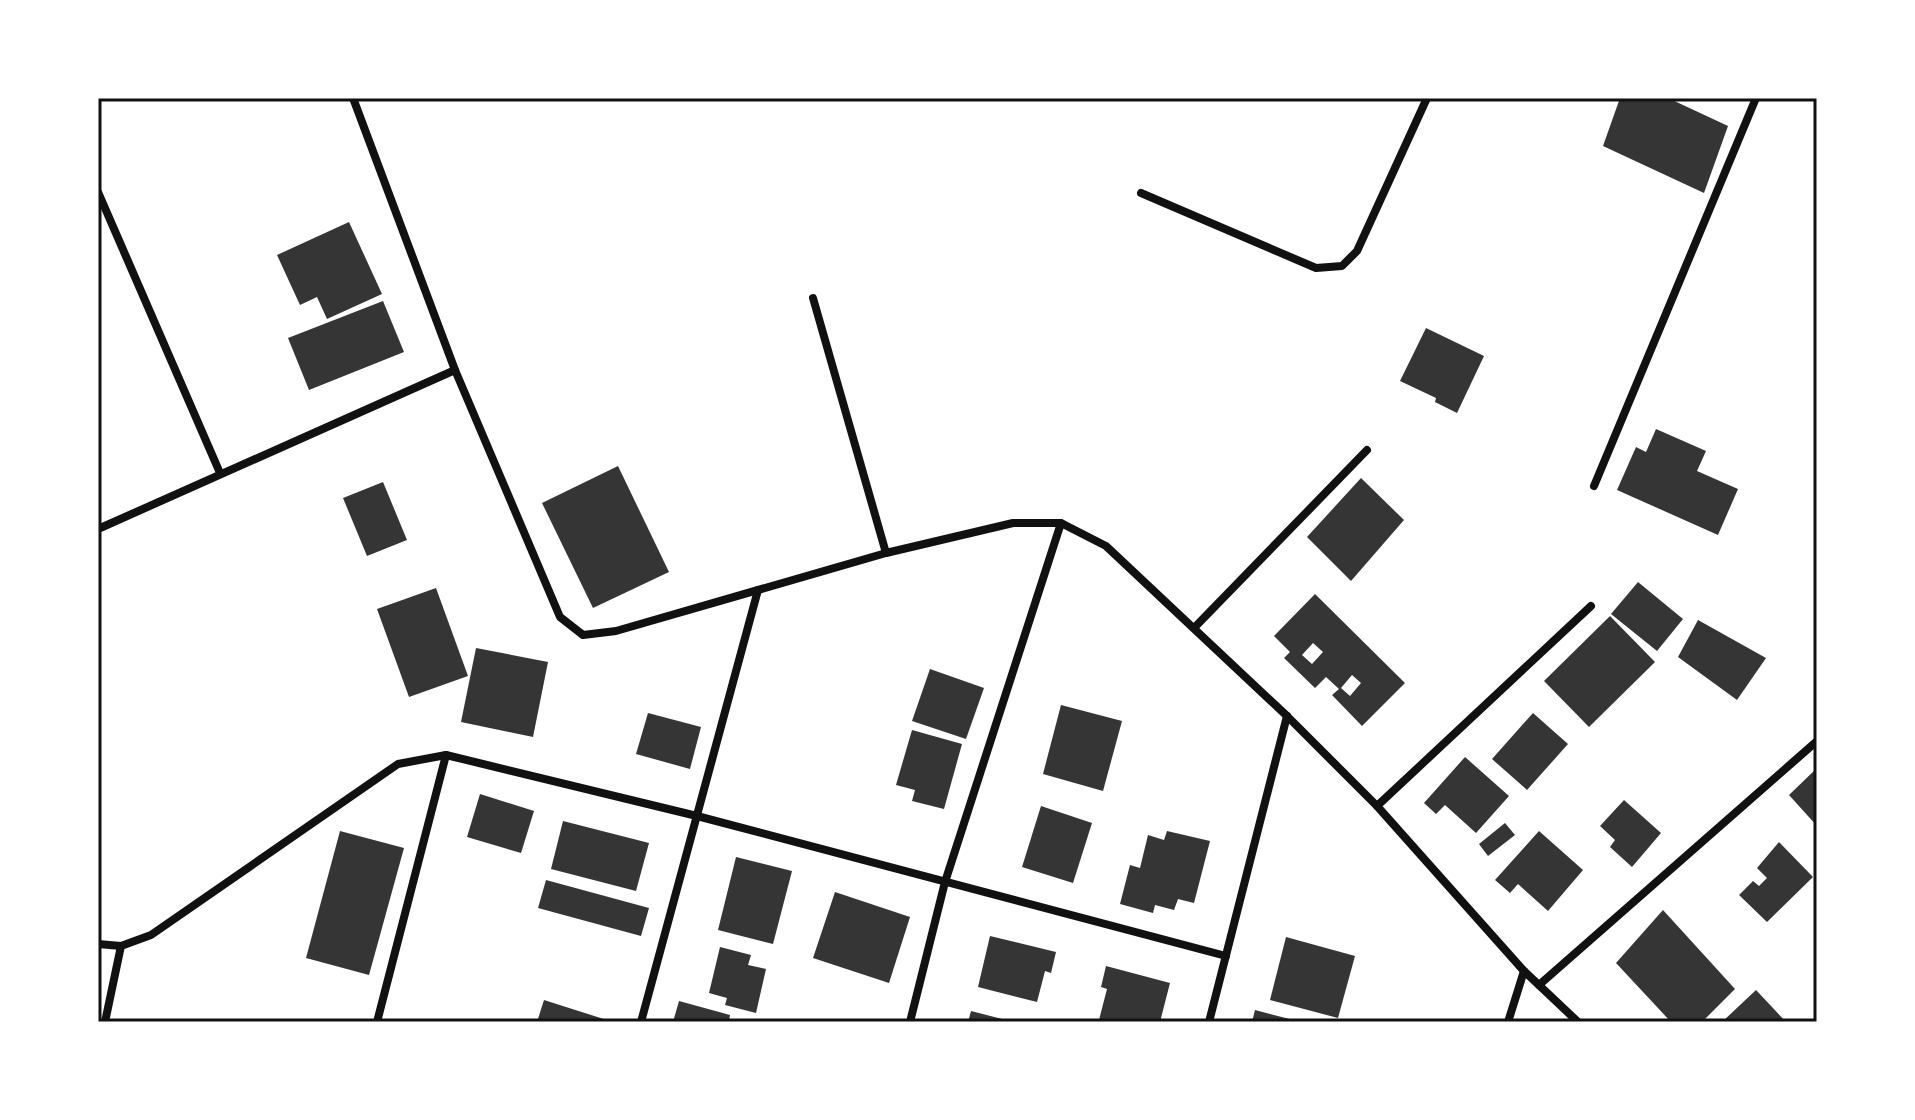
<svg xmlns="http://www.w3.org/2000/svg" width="1915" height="1120" font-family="'Roboto Condensed',sans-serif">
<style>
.building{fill:#353535;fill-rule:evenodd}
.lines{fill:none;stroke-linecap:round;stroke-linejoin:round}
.minor{stroke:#111;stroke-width:8}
.neatline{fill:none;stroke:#111;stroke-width:3}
</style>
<rect width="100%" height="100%" fill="#fff"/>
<g class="building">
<path d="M1620,98H1668L1728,126L1704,193L1603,146Z"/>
<path d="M349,222L382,294L327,319L317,297L300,305L277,255Z"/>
<path d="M383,301L404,352L309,390L288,338Z"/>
<path d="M1426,328L1484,356L1457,413L1435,402L1436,398L1400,381Z"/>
<path d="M1656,429L1706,451L1697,471L1738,489L1718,535L1617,490L1636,447L1646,452Z"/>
<path d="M618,466L669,572L593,608L542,503Z"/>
<path d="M1361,478L1404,520L1351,581L1307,537Z"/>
<path d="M383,482L407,540L367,556L343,498Z"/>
<path d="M1638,582L1683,619L1657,651L1611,614Z"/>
<path d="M436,588L468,676L409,697L377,609Z"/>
<path d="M1315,594L1405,683L1362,726L1332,695L1339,689L1326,677L1315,688L1284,658L1290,652L1274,636ZM1313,643L1323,652L1312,664L1302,655ZM1352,675L1361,683L1350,696L1341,688Z"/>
<path d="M1610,616L1655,662L1589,727L1544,681Z"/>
<path d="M1698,620L1766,658L1737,700L1678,657Z"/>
<path d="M476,648L548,662L533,737L461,722Z"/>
<path d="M930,669L984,688L966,739L912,721Z"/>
<path d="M1061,705L1122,721L1103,791L1043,774Z"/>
<path d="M648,713L701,727L690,769L636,754Z"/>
<path d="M1533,713L1568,744L1527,790L1492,759Z"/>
<path d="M912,730L962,744L944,809L912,801L915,790L896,785Z"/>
<path d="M1465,757L1509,796L1476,833L1445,805L1436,814L1424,803Z"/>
<path d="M1817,768V826L1789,795Z"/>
<path d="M480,794L534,811L521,853L467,837Z"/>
<path d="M1624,800L1661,833L1632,867L1610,847L1615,840L1600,826Z"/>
<path d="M1041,806L1092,823L1073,883L1022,867Z"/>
<path d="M563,821L649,843L636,891L551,869Z"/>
<path d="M1505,823L1515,835L1488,856L1479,844Z"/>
<path d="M340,831L404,848L369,975L306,958Z"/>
<path d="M1167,831L1210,841L1194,903L1178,899L1174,910L1155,905L1153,913L1120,904L1130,865L1140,868L1148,835L1164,840Z"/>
<path d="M1539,831L1583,870L1548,911L1518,884L1510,893L1495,880Z"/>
<path d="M1779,842L1813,877L1767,922L1739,895L1753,881L1759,886L1767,878L1757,868Z"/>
<path d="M736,857L792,871L773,944L718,930Z"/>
<path d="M546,880L649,908L641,936L538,908Z"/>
<path d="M835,892L910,917L889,983L813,958Z"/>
<path d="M1663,910L1735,989L1702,1022H1671L1616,963Z"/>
<path d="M990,936L1056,952L1051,973L1045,971L1037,1002L978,987Z"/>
<path d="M1286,937L1355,956L1338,1018L1270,1000Z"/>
<path d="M720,947L751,955L748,965L766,969L756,1013L725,1005L727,998L709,993Z"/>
<path d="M1106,966L1170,983L1160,1022L1099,1020L1107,989L1101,987Z"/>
<path d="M1756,990L1786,1022H1722Z"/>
<path d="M544,1000L610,1021L609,1022H537Z"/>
<path d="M679,1001L730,1015L729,1022H673Z"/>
<path d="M1255,1010L1297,1021V1022H1252Z"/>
<path d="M971,1011L1010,1021V1022H968Z"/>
</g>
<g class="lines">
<g class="minor">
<path d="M353,98L455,370L560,617L583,635L616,631L886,553L1013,523H1061L1106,546L1287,716L1377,806L1524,971L1578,1022"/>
<path d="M98,192L220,473"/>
<path d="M1141,193L1316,268L1342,266L1357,251L1427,98"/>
<path d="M813,298L886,553"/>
<path d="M1594,486L1756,98"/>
<path d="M98,529L455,370"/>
<path d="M1194,628L1367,450"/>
<path d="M1377,806L1591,606"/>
<path d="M98,944L121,946L151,935L398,764L446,755L697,816L1226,956"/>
<path d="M1539,985L1817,741"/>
<path d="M105,1022L121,946"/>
<path d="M377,1022L446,755"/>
<path d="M641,1022L758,590"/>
<path d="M910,1022L945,882L1061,523"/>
<path d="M1209,1022L1287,716"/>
<path d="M1508,1022L1524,971"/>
</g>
</g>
<rect width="1915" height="1120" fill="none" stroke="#ffffff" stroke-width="200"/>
<rect x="100" y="100" width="1715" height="920" class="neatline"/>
</svg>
